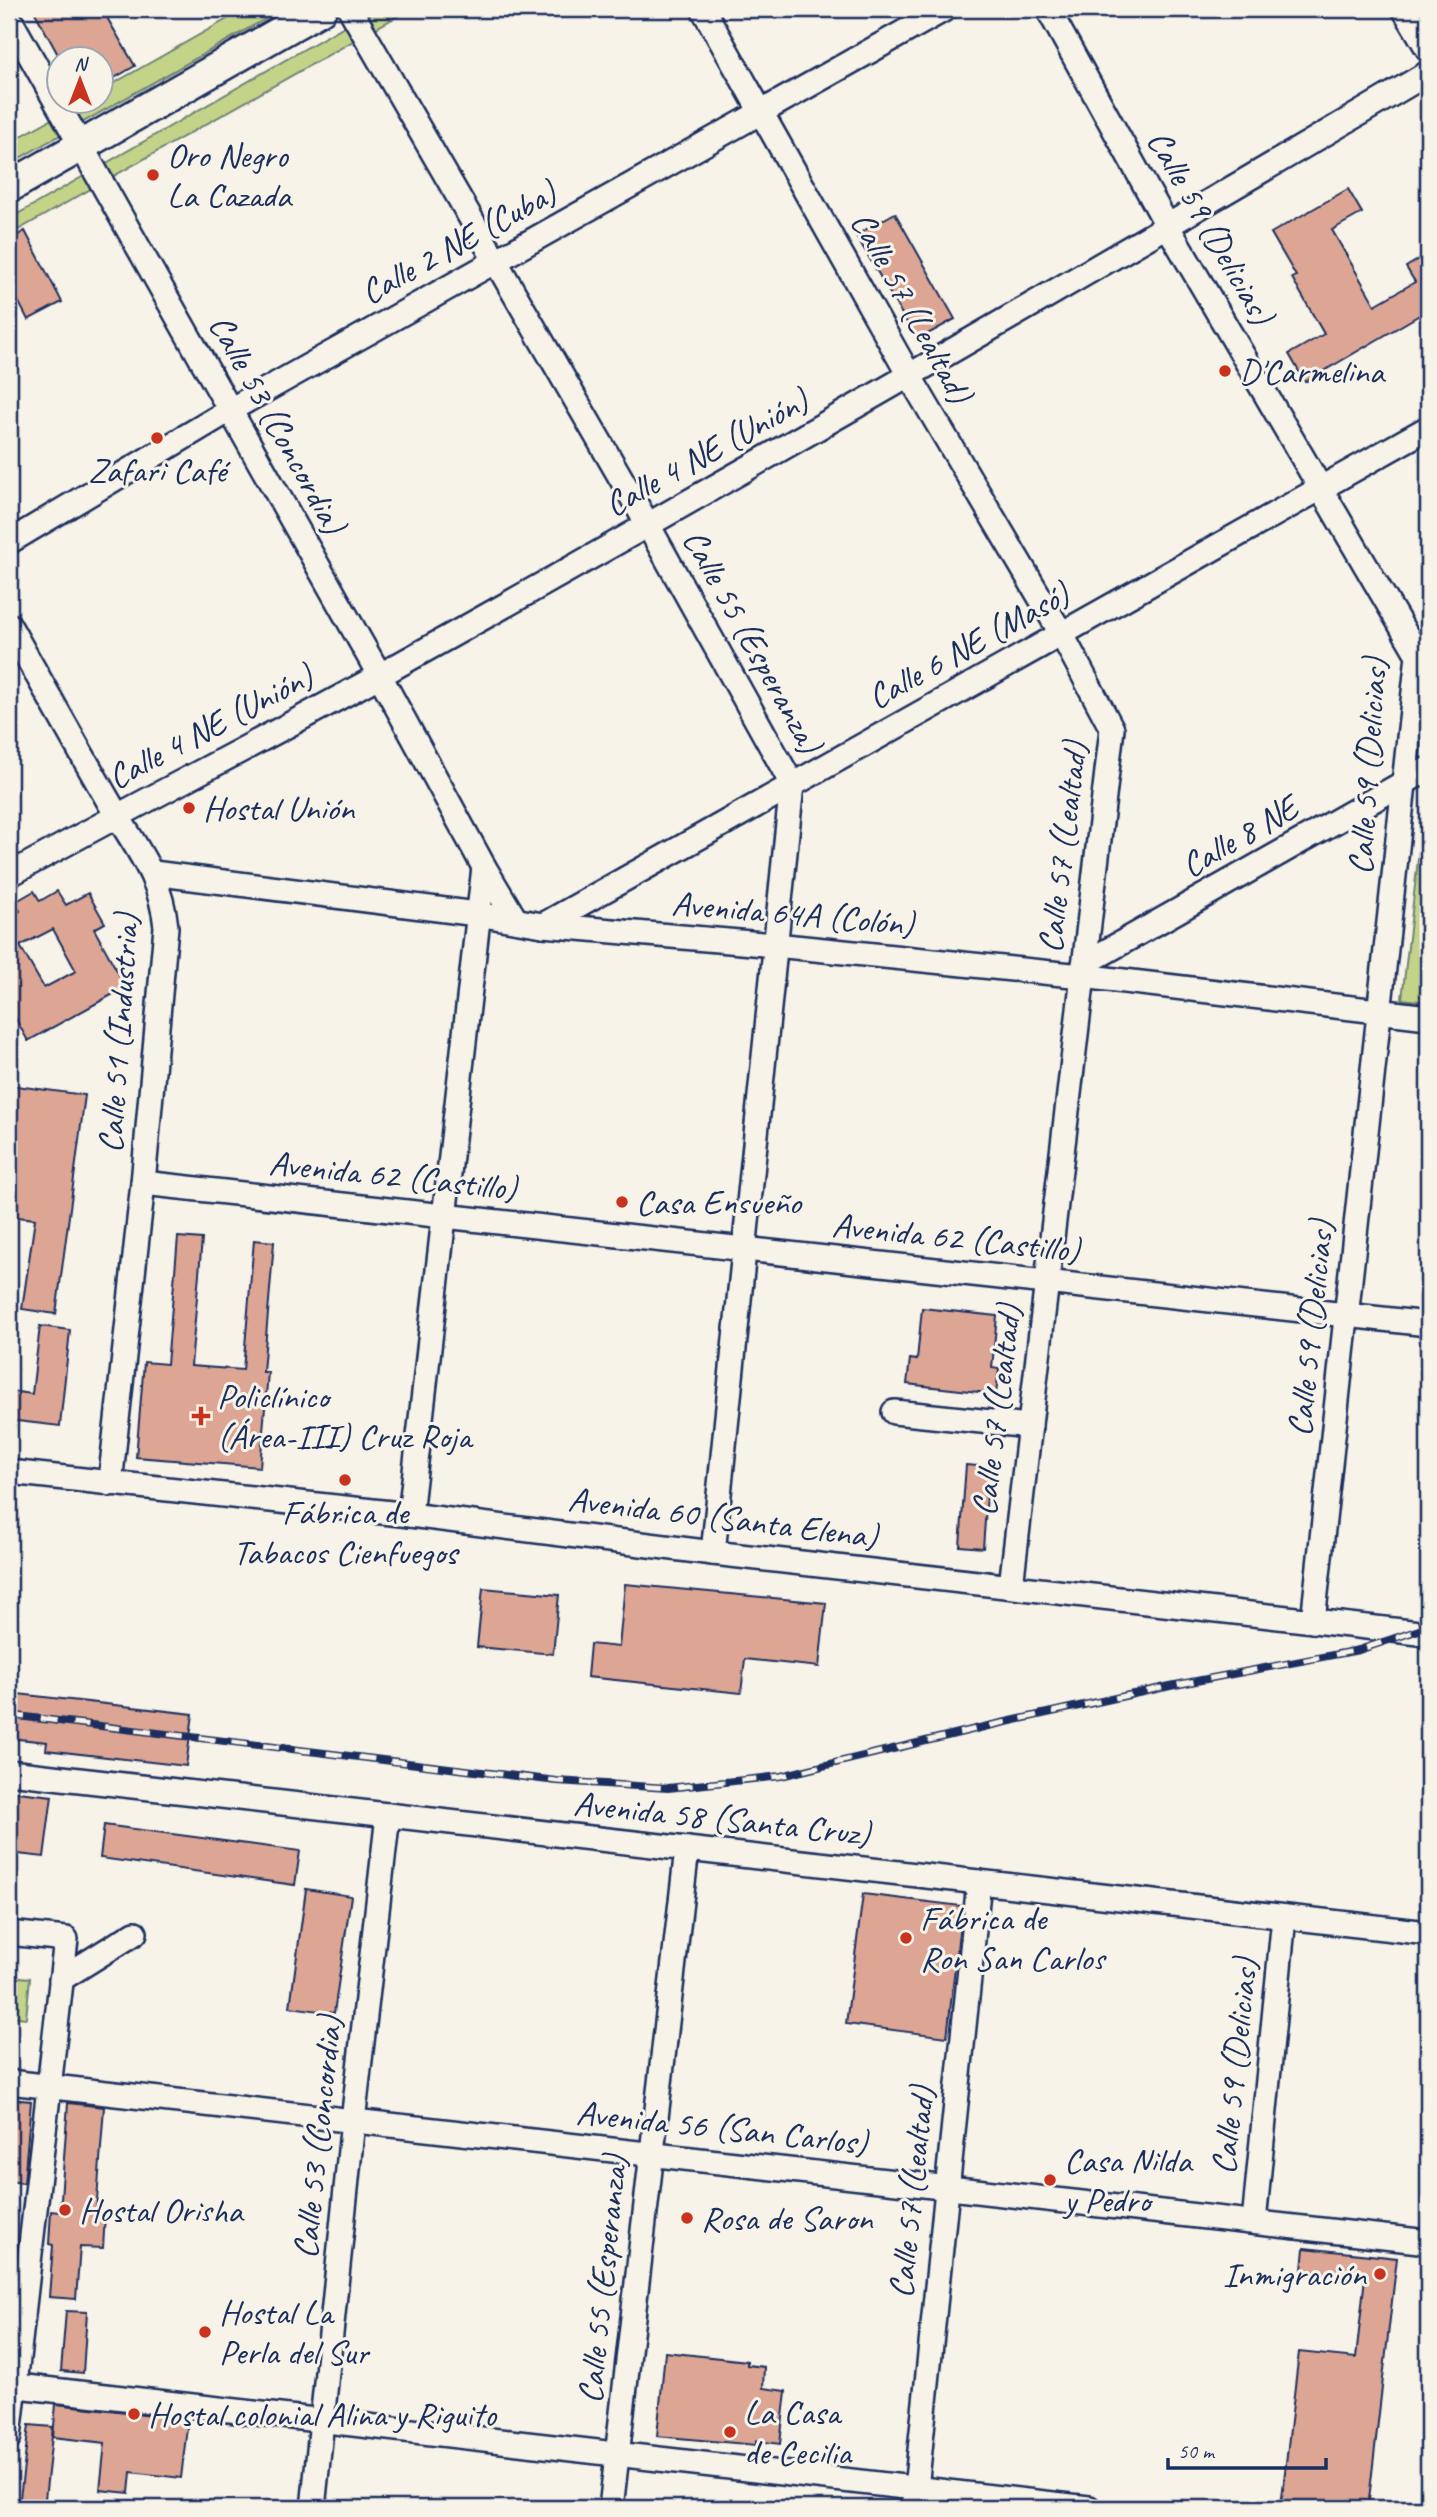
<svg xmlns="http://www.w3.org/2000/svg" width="1437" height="2517" font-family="Caveat,sans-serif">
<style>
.green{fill:#c3d489;stroke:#6f8274;stroke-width:2}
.building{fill:#dda694;stroke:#1b2f5e;stroke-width:2;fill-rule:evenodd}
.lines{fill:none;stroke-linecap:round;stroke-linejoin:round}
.minor-casing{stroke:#1b2f5e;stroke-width:28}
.major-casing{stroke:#1b2f5e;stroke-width:35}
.minor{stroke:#f7f3e8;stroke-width:23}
.major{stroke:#f7f3e8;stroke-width:30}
.rail-casing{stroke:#1b2f5e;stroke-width:8}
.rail{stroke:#f7f3e8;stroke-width:5;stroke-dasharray:16;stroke-linecap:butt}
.poi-dot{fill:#c8321e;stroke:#f7f3e8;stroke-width:2.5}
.labels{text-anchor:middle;stroke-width:6;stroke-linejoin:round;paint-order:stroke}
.poi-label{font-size:35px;fill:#1b2f5e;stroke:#f7f3e8;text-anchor:start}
.street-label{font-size:35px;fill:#1b2f5e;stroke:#f7f3e8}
</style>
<rect width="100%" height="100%" fill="#f7f3e8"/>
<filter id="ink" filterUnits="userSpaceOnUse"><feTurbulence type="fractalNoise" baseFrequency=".0143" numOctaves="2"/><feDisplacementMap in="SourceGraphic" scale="14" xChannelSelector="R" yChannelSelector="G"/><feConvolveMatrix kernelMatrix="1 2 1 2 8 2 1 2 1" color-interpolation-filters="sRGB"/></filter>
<g filter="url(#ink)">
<g class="green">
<path d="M245,9H283L9,164V143L82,102H102V90Z"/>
<path d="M374,9H410L9,235V219Z"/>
<path d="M1428,796V1002L1402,999L1425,798Z"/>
<path d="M9,1976L30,1978L26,2018L9,2016Z"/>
</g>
<g class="building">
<path d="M33,9H102L135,66L102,85V60H61Z"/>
<path d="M1348,189L1362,213L1332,230L1375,305L1415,282L1406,267L1428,254V310L1305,382L1289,354L1324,334L1292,278L1296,276L1271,233Z"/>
<path d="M895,213L955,319L917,340L856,235Z"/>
<path d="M25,231L62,302L28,320L9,283V240Z"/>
<path d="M34,891L40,901L57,891L66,905L88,893L105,923L94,929L126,987L28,1041L9,1007V918L20,911L15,902ZM53,929L76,971L44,988L20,946Z"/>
<path d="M9,1085L85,1095L56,1314L22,1309L35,1219L9,1216Z"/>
<path d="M178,1237L202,1239L191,1366L243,1370L254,1240L274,1242L263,1372H268L260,1467L136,1457L144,1362L167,1364Z"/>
<path d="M922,1308L997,1316L992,1368L999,1369L996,1394L907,1384L910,1359L917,1360Z"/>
<path d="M40,1326L70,1330L60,1426L9,1420V1391L32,1394Z"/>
<path d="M966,1465L989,1467L983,1548L960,1546Z"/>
<path d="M625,1584L826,1603L819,1667L745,1659L741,1693L587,1677L590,1644L619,1647Z"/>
<path d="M483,1588L559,1595L553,1654L477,1647Z"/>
<path d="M9,1693L193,1714L186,1766L46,1750L47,1742L9,1738Z"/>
<path d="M9,1791L52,1796L44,1857L9,1853Z"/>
<path d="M104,1825L300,1851L295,1885L100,1858Z"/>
<path d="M306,1889L351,1896L334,2013L290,2007Z"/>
<path d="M863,1894L962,1906L947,2037L846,2024Z"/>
<path d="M9,2099L31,2101L24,2183L9,2181Z"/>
<path d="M68,2103L104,2107L96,2214L105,2215L103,2248L80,2247L76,2299L49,2297L53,2245L49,2244L51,2211L60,2212Z"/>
<path d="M1304,2248L1397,2258L1368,2508L1281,2506L1299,2352L1356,2358L1365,2277L1302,2270Z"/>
<path d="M66,2311L87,2312L83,2373L61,2371Z"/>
<path d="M665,2352L747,2361V2365L764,2367L763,2388L786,2391L780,2444L756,2441V2445L657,2436Z"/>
<path d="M56,2404L188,2419L181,2478L131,2472L129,2493L100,2490L105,2443L53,2437Z"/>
<path d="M29,2425L53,2427L44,2508L19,2506Z"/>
</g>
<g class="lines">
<defs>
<g id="minor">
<path d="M350,9L648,525L792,784L713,1553"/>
<path d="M703,9L910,377L1061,633L1112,729L1011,1586"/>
<path d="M1048,9L1168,227L1418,655L1313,1621"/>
<path d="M1404,9L1428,49"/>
<path d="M9,18L380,676L484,867L515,919"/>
<path d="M9,542L230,410L945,9"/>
<path d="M9,625C42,684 75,743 109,802C134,846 161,875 166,927L143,1183L110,1484"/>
<path d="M153,873L477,914L543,925L775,945L1082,976L1428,1017"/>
<path d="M9,875C133,806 260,742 384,673C735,478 1082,277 1428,73"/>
<path d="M543,925L1428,428"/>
<path d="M1084,964L1428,769"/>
<path d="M143,1183L1428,1324"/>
<path d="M894,1412L1030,1426"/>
<path d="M9,1472L410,1515L713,1553L1428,1634"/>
<path d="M410,1515L484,867"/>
<path d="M9,1772L1428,1933"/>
<path d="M9,1933L66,1939L9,2437"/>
<path d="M61,1979L135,1933"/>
<path d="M9,2082L1428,2242"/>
<path d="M1254,2222L1284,1917"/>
<path d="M9,2385L1089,2508"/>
<path d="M313,2508L353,2121L388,1815"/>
<path d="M611,2508L687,1849"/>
<path d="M914,2508L979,1882"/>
</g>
<path id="major" d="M9,187L321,9"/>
</defs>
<use href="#minor" class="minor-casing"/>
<use href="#major" class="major-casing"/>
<use href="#minor" class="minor"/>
<use href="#major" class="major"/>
<defs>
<path id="rail" d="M9,1715L557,1781L668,1788L781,1776L988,1726L1170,1686L1359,1650L1428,1627"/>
</defs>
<use href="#rail" class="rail-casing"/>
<use href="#rail" class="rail"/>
</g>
</g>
<g class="poi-dot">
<circle cx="153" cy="175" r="7"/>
<circle cx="1225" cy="371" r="7"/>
<circle cx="157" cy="438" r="7"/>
<circle cx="189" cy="808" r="7"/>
<circle cx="622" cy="1202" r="7"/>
<path d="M197.5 1405.5h7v7h7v7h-7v7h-7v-7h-7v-7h7z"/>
<circle cx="345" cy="1480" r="7"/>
<circle cx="906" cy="1938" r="7"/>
<circle cx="1050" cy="2180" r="7"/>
<circle cx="65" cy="2210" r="7"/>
<circle cx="687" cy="2218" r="7"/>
<circle cx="1380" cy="2274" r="7"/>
<circle cx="205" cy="2332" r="7"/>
<circle cx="134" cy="2414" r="7"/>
<circle cx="730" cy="2432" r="7"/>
</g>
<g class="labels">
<g class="poi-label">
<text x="167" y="167">Oro Negro<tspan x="167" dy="40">La Cazada</tspan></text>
<text x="1239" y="383">D'Carmelina</text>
<text x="157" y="482" text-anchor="middle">Zafari Café</text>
<text x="203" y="820">Hostal Unión</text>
<text x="636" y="1214">Casa Ensueño</text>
<text x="217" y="1408">Policlínico<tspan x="217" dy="40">(Área-III) Cruz Roja</tspan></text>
<text x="345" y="1524" text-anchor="middle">Fábrica de<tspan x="345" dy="40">Tabacos Cienfuegos</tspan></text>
<text x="920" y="1930">Fábrica de<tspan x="920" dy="40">Ron San Carlos</tspan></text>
<text x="1064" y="2172">Casa Nilda<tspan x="1064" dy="40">y Pedro</tspan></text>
<text x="79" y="2222">Hostal Orisha</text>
<text x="701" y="2230">Rosa de Saron</text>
<text x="1366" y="2286" text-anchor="end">Inmigración</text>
<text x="219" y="2324">Hostal La<tspan x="219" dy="40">Perla del Sur</tspan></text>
<text x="744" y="2424">La Casa<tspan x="744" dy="40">de Cecilia</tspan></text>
<text x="148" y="2426">Hostal colonial Alina y Riguito</text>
</g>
<g class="street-label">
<text transform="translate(1211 227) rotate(60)" y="12">Calle 59 (Delicias)</text>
<text transform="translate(458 242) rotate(-29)" y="12">Calle 2 NE (Cuba)</text>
<text transform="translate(912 307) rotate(61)" y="12">Calle 57 (Lealtad)</text>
<text transform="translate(278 424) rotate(61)" y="12">Calle 53 (Concordia)</text>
<text transform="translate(706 452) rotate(-29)" y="12">Calle 4 NE (Unión)</text>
<text transform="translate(753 641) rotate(61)" y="12">Calle 55 (Esperanza)</text>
<text transform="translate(968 645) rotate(-29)" y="12">Calle 6 NE (Masó)</text>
<text transform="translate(210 726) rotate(-28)" y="12">Calle 4 NE (Unión)</text>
<text transform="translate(1367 766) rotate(-86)" y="12">Calle 59 (Delicias)</text>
<text transform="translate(1239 836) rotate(-30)" y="12">Calle 8 NE</text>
<text transform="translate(1062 847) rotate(-83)" y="12">Calle 57 (Lealtad)</text>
<text transform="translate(793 913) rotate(5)" y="12">Avenida 64A (Colón)</text>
<text transform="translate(118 1033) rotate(-86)" y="12">Calle 51 (Industria)</text>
<text transform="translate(393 1175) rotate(6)" y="12">Avenida 62 (Castillo)</text>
<text transform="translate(956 1237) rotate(6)" y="12">Avenida 62 (Castillo)</text>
<text transform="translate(1310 1328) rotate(-84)" y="12">Calle 59 (Delicias)</text>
<text transform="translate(996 1410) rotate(-83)" y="12">Calle 57 (Lealtad)</text>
<text transform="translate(723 1517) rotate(7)" y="12">Avenida 60 (Santa Elena)</text>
<text transform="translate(722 1818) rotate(6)" y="12">Avenida 58 (Santa Cruz)</text>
<text transform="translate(1234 2066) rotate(-84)" y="12">Calle 59 (Delicias)</text>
<text transform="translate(722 2127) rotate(6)" y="12">Avenida 56 (San Carlos)</text>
<text transform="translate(317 2137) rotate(-84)" y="12">Calle 53 (Concordia)</text>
<text transform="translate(911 2192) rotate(-84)" y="12">Calle 57 (Lealtad)</text>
<text transform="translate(602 2279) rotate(-84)" y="12">Calle 55 (Esperanza)</text>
</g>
</g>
<rect width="1437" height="2517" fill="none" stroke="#f7f3e8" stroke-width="35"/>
<rect x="18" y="18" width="1402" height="2482" fill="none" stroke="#1b2f5e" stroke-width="2.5" filter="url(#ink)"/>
<g transform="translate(80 80)"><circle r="33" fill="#f7f3e8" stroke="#9fa5b1" stroke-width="2"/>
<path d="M0-5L12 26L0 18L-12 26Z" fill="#c8321e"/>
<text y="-10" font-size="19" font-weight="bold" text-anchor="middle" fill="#1b2f5e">N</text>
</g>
<path d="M1168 2458v10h158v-10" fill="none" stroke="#1b2f5e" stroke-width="3.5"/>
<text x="1178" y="2458" font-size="21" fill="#1b2f5e" stroke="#f7f3e8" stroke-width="5" paint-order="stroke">50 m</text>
</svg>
